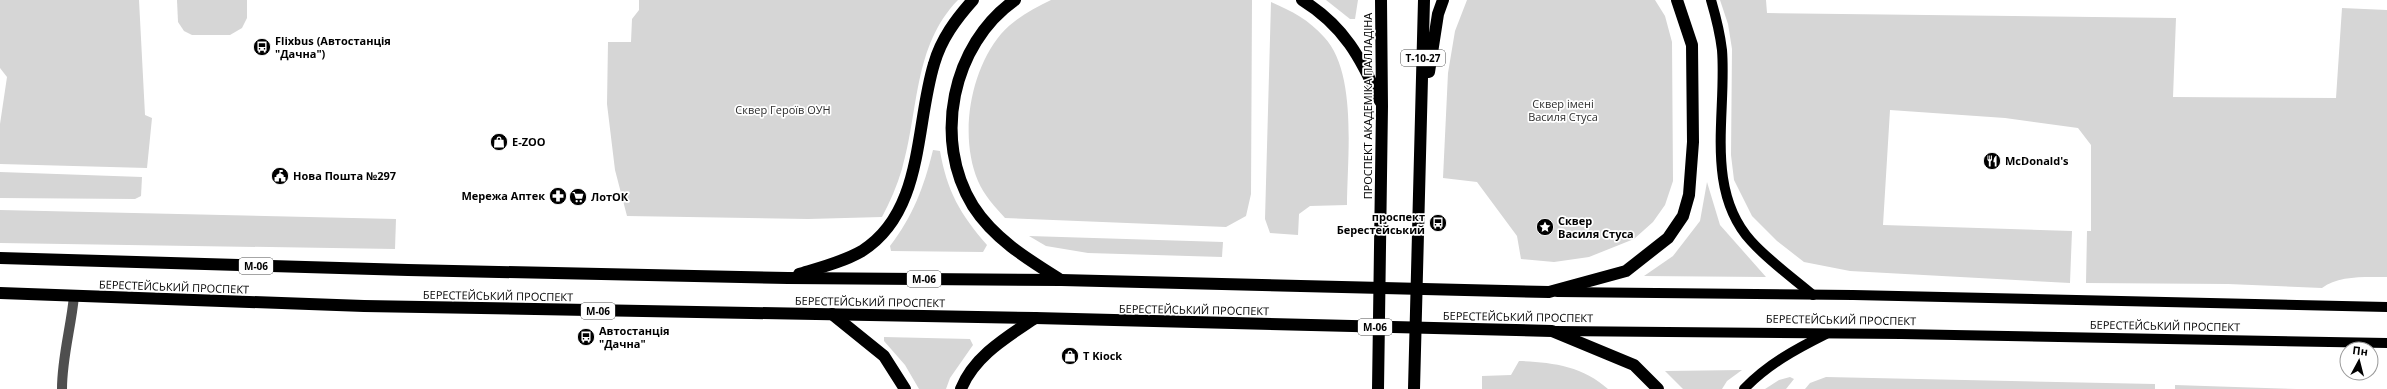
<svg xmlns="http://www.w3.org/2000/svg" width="2387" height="389" font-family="'Open Sans',sans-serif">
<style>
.green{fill:#d6d6d6}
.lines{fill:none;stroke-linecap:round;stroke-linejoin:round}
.minor{stroke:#4f4f4f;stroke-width:10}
.major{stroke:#000;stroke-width:10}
.highway{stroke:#000;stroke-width:12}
.labels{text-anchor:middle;stroke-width:3.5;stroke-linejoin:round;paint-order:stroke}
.shield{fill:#fff;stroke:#4c4c4c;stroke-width:1}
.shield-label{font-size:10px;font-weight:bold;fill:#000}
.poi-label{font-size:11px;font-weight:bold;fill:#000;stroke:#fff;text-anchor:start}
.park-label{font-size:11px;fill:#2d2d2d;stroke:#fff}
.street-label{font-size:11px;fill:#000;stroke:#fff}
</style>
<rect width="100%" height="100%" fill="#fff"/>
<g class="green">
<path d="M0,0H139L145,115L152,118L147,168L0,164V124L7,77L0,68Z"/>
<path d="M177,0H247V18L242,28L230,35H192L184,31L178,22Z"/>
<path d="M639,0H958C913,46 919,111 902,169C897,186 890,202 882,217L808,219L627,216L615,170L607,104L608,42H631L632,19L639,10Z"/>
<path d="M1051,0H1252L1251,194L1246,216L1226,227L1005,218C995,207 984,195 978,181C959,136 970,71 1001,34C1015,18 1033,9 1051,0Z"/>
<path d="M1326,0H1358L1355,19H1350Z"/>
<path d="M1467,0H1655L1665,16L1672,42L1673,181L1665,205L1653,222L1634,239L1589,257L1554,262L1521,259L1517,236L1477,182L1443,178L1448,73L1455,31Z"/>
<path d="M1720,0H1766L1767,13L2176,18L2173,97L2336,98L2342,8L2387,10V277C2367,277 2338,275 2322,288L2228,284L2086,283L2087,231H2091V145L2078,128L2005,118L1890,110L1883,225L2072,231L2070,283L1850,271L1804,262L1777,241L1752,216L1734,180L1731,155L1732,49L1728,24Z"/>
<path d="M1271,2C1292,11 1309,20 1324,37C1358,73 1347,159 1347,205L1310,206L1299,214L1298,235L1270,233L1265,219Z"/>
<path d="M933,150L940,151C947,191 960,214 987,245L983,252L891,251L890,246C913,216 924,187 933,150Z"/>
<path d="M0,172L142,177L141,196L135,199L0,198Z"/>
<path d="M1707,182L1720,225L1766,277L1644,276L1673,256L1700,221Z"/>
<path d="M0,210L396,219L395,249L0,243Z"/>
<path d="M1029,236L1223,242L1222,257L1088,253L1046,246Z"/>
<path d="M884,337L970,339L973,345L950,378L946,389H919L905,365L884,341Z"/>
<path d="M1519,361C1551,362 1583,366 1608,389H1482V376L1511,375Z"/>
<path d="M1742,370L1727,381L1722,389H1683L1665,371Z"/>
<path d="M1790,377L1794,379L1786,389H1765L1779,380Z"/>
<path d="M1826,377L2155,384V389H1805L1810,383Z"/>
<path d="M2175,385L2297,389H2175Z"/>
</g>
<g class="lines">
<path class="minor" d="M62,389C62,357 71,328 74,296"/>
<g class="major">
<path d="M1711,0C1716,17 1720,33 1722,50C1727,113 1704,189 1751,241C1769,261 1793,278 1813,295"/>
<path d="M1557,292L1853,295L2387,307"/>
<path d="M1555,331L1901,334L2387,343"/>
<path d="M1744,389C1768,364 1796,349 1826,334"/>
</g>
<g class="highway">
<path d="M1015,0C952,44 932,140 973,206C994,239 1029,260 1061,280"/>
<path d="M1302,0C1344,26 1361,58 1380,101"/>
<path d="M1429,72L1438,14L1443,0"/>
<path d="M0,258L408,270L788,278L1061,280L1549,292L1626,271L1668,238L1683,216L1689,195L1693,142L1692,45L1677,0"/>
<path d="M799,274C819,268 843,262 862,251C924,212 915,126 934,64C941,39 956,19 973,0"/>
<path d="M0,293L364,306L1035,318L1552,331L1634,365L1658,389"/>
<path d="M832,314L884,356L905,389"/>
<path d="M961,389C974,356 1007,337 1035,318"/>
<path d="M1378,389L1382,106L1381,0"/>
<path d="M1414,389L1424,0"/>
</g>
</g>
<defs>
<symbol id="bus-disc" viewBox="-11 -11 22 22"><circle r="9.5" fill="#000" stroke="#fff"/><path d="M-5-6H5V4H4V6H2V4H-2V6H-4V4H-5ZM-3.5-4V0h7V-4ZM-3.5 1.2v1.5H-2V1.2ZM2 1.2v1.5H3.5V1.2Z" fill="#fff"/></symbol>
<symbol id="shop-disc" viewBox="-11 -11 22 22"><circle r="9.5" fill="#000" stroke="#fff"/><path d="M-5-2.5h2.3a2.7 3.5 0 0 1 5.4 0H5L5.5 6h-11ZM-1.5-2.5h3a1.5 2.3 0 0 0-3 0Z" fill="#fff"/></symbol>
<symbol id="restaurant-disc" viewBox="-11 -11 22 22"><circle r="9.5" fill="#000" stroke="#fff"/><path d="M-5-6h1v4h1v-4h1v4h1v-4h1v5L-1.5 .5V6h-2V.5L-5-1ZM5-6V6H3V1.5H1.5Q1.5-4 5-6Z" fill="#fff"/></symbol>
<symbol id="civic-disc" viewBox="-11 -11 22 22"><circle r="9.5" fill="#000" stroke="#fff"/><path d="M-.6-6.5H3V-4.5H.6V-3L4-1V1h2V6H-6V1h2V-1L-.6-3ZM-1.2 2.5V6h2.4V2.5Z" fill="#fff"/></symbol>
<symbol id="pharmacy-disc" viewBox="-11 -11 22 22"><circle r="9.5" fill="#000" stroke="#fff"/><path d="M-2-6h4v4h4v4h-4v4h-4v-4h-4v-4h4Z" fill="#fff"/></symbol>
<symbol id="supermarket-disc" viewBox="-11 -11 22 22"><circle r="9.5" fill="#000" stroke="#fff"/><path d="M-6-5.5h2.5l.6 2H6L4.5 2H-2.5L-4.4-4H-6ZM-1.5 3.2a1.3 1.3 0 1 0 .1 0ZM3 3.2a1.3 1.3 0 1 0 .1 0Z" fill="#fff"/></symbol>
<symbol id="sight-disc" viewBox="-11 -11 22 22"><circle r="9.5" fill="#000" stroke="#fff"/><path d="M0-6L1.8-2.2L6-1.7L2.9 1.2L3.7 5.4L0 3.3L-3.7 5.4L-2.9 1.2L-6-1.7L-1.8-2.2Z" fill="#fff"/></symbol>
</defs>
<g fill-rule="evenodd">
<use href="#bus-disc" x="252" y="37" width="20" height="20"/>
<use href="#shop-disc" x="489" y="132" width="20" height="20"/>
<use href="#restaurant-disc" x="1982" y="151" width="20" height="20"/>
<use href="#civic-disc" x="270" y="166" width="20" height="20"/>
<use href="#pharmacy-disc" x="548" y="186" width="20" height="20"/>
<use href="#supermarket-disc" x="568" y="187" width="20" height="20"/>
<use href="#bus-disc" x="1428" y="213" width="20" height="20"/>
<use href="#sight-disc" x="1535" y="217" width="20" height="20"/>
<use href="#bus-disc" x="576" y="327" width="20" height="20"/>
<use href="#shop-disc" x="1060" y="346" width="20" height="20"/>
</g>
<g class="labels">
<g class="shield">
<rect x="1401" y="50" width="44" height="16" rx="3"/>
<rect x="239" y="258" width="34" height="16" rx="3"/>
<rect x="907" y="271" width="34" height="16" rx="3"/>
<rect x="581" y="303" width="34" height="16" rx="3"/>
<rect x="1358" y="319" width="34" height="16" rx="3"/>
</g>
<g class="shield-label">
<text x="1423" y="62">Т-10-27</text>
<text x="256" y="270">М-06</text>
<text x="924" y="283">М-06</text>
<text x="598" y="315">М-06</text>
<text x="1375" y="331">М-06</text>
</g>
<g class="poi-label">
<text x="275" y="45">Flixbus (Автостанція<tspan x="275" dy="13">"Дачна")</tspan></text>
<text x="512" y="146">E-ZOO</text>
<text x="2005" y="165">McDonald's</text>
<text x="293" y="180">Нова Пошта №297</text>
<text x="545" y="200" text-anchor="end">Мережа Аптек</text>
<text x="591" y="201">ЛотОК</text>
<text x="1425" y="221" text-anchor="end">проспект<tspan x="1425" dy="13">Берестейський</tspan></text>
<text x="1558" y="225">Сквер<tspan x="1558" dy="13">Василя Стуса</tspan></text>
<text x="599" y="335">Автостанція<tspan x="599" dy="13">"Дачна"</tspan></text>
<text x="1083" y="360">T Kiock</text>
</g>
<g class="park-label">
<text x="1563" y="108">Сквер імені<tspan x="1563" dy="13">Василя Стуса</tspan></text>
<text x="783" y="114">Сквер Героїв ОУН</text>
</g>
<g class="street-label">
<text transform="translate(1368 106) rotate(-90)" y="4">ПРОСПЕКТ АКАДЕМІКА ПАЛЛАДІНА</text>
<text transform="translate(174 287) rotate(2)" y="4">БЕРЕСТЕЙСЬКИЙ ПРОСПЕКТ</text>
<text transform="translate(498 296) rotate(1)" y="4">БЕРЕСТЕЙСЬКИЙ ПРОСПЕКТ</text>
<text transform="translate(870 302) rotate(1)" y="4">БЕРЕСТЕЙСЬКИЙ ПРОСПЕКТ</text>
<text transform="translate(1194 310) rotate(1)" y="4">БЕРЕСТЕЙСЬКИЙ ПРОСПЕКТ</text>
<text transform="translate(1518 317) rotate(1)" y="4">БЕРЕСТЕЙСЬКИЙ ПРОСПЕКТ</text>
<text transform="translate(1841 320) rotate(1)" y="4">БЕРЕСТЕЙСЬКИЙ ПРОСПЕКТ</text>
<text transform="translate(2165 326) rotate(1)" y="4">БЕРЕСТЕЙСЬКИЙ ПРОСПЕКТ</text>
</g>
</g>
<g transform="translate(2359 361) rotate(7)"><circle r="19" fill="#ffffff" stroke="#999999"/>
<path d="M0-3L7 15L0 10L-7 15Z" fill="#000000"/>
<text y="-6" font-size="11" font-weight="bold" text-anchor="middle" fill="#000000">Пн</text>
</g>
</svg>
